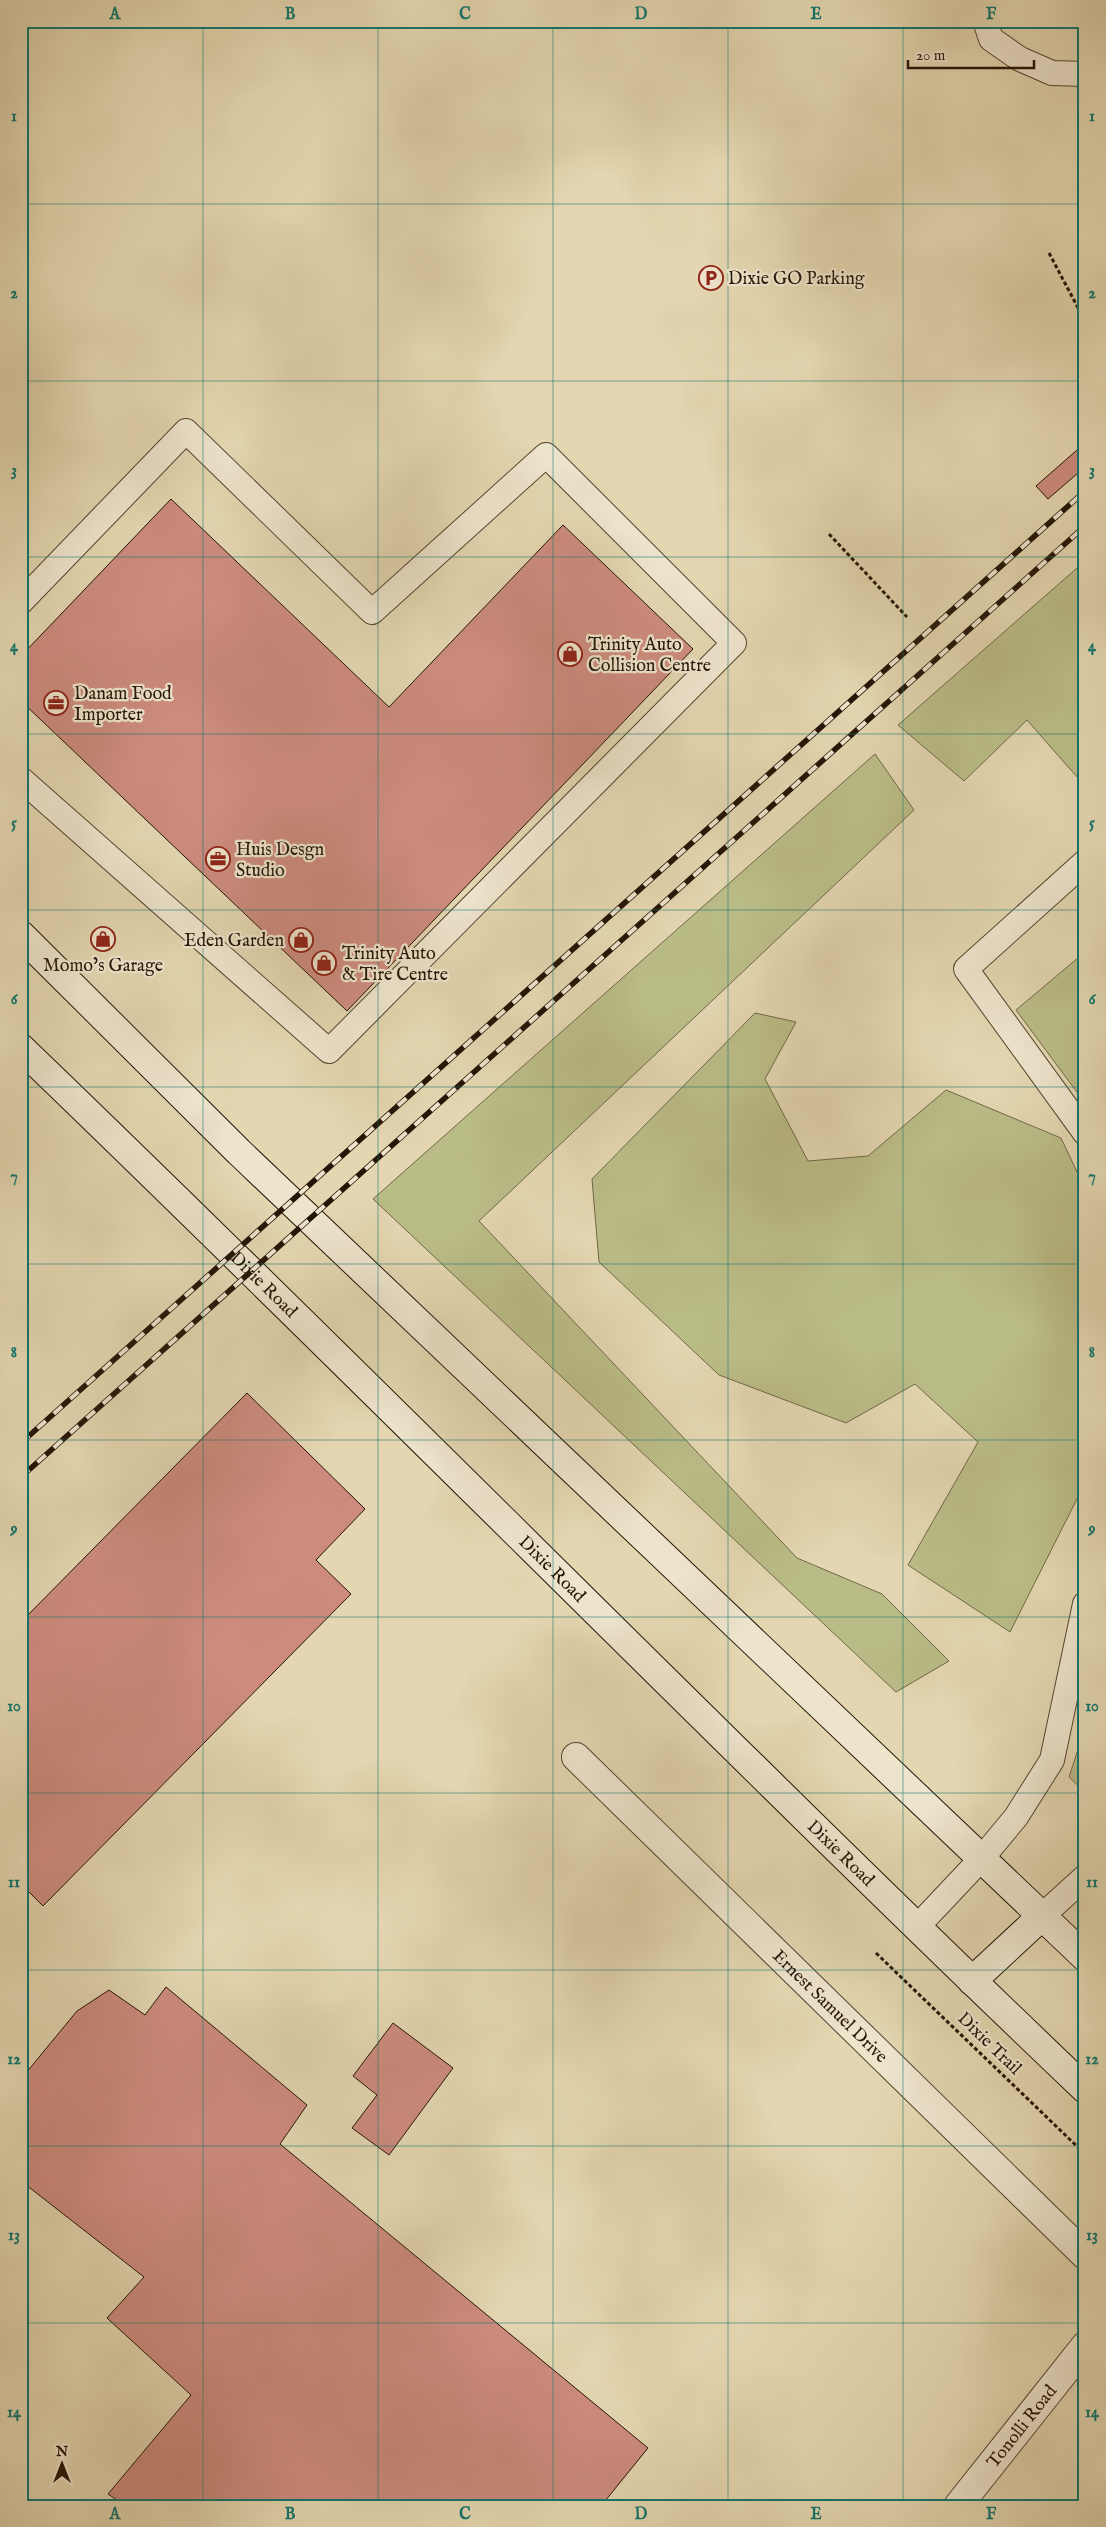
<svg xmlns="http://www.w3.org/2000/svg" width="1106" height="2527" font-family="'IM FELL English',serif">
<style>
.green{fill:#babc87;stroke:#706847}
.building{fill:#cc8b7e;stroke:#251507}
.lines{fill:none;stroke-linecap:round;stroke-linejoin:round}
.lane-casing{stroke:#544531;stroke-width:26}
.street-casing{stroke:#544531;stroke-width:30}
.secondary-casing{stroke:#251507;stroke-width:30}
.path{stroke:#251507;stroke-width:3;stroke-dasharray:4 2.5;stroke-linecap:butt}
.lane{stroke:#ede4cc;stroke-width:24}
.street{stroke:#ede4cc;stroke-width:28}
.secondary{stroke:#ede4cc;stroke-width:28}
.rail-casing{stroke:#251507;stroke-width:5.5}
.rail{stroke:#ede4cc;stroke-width:4;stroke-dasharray:11;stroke-linecap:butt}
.grid{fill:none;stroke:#0f766e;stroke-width:1;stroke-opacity:0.55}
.labels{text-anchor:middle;stroke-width:4.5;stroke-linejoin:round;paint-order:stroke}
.poi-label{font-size:18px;fill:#251507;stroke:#ede4cc;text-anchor:start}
.street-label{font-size:18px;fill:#251507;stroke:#ede4cc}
.neatline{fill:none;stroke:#0f766e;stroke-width:2}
.grid-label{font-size:16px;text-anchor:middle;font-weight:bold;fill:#0f766e}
</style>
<rect width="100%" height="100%" fill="#e3d6b0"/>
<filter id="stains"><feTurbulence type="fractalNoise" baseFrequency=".004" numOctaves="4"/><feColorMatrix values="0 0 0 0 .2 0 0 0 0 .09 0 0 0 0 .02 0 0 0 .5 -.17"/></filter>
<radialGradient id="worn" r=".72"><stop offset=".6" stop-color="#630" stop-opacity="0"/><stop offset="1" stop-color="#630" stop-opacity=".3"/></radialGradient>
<g class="green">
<path d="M1085,561V786L1027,720L964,781L898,725Z"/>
<path d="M875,754L914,810L479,1221L797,1558L882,1594L949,1661L896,1692L373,1199Z"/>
<path d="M1085,952V1103L1016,1010Z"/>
<path d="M755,1013L796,1022L765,1079L808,1161L868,1156L946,1090L1061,1138L1085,1189V1483L1010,1632L908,1565L978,1442L915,1384L846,1423L719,1375L599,1262L592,1179Z"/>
<path d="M1085,1728V1792L1069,1777Z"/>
</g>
<g class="building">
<path d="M1077,450L1085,458V467L1048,499L1036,486Z"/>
<path d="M171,499L389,707L563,525L693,649L347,1011L21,701V656Z"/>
<path d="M247,1393L365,1509L316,1560L351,1594L43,1906L21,1884V1622Z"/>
<path d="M166,1987L307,2105L280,2144L648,2448L601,2506H126L108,2494L191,2395L107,2318L144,2277L21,2181V2079L77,2011L109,1990L145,2015Z"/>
<path d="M393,2023L453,2068L389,2155L352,2128L377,2095L353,2076Z"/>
</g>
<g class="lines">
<defs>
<g id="lane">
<path d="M985,21L991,39L1020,59L1052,73L1085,74"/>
<path d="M21,602L186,431L372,612L546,455L734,643L329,1051L21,779"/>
<path d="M1085,862L966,969L1085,1133"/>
<path d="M1042,1916L1085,1877"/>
<path d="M917,1927L982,1858L1016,1817L1052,1760L1085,1604"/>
</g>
<g id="street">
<path id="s1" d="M576,1757L1085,2255"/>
<path id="s2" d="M958,2506L1085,2346"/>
</g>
<g id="secondary">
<path d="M21,935L239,1152L1085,1957"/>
<path id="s3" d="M21,1048C379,1392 726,1746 1085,2089"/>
<path d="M972,1981L1042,1916"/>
</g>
</defs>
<use href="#lane" class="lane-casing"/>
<use href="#street" class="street-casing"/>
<use href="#secondary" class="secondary-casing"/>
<g class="path">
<path d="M1049,253L1085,321"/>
<path d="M829,534L907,617"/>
<path d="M876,1953L1085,2154"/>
</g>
<use href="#lane" class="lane"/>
<use href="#street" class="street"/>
<use href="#secondary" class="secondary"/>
<defs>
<g id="rail">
<path d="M21,1443L1085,491"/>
<path d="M21,1477L1085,526"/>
</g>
</defs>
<use href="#rail" class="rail-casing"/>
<use href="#rail" class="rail"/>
</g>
<path class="grid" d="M203,21V2506M378,21V2506M553,21V2506M728,21V2506M903,21V2506M21,204H1085M21,381H1085M21,557H1085M21,734H1085M21,910H1085M21,1087H1085M21,1264H1085M21,1440H1085M21,1617H1085M21,1793H1085M21,1970H1085M21,2146H1085M21,2323H1085"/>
<defs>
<symbol id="parking-ring" viewBox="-11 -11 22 22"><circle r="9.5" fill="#ede4cc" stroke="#8f2418" stroke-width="1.5"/><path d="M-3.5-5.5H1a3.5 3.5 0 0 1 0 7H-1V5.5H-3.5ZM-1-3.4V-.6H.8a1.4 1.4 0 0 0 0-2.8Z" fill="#8f2418"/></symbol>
<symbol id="shop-ring" viewBox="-11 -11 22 22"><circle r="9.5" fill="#ede4cc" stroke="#8f2418" stroke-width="1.5"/><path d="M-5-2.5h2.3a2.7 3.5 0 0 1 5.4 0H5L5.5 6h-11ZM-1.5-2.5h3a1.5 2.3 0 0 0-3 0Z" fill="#8f2418"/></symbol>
<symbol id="office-ring" viewBox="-11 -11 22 22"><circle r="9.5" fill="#ede4cc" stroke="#8f2418" stroke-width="1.5"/><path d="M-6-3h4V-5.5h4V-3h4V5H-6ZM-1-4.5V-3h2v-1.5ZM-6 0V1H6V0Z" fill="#8f2418"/></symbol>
</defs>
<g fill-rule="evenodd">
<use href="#parking-ring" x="697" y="264" width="28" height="28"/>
<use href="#shop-ring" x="556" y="640" width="28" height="28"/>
<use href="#office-ring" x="42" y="689" width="28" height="28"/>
<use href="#office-ring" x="204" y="845" width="28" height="28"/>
<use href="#shop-ring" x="89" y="925" width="28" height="28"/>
<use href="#shop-ring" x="287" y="926" width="28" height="28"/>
<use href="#shop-ring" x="310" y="949" width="28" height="28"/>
</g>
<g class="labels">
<g class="poi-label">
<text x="728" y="284">Dixie GO Parking</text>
<text x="588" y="650">Trinity Auto<tspan x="588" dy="21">Collision Centre</tspan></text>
<text x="74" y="699">Danam Food<tspan x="74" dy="21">Importer</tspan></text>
<text x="236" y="855">Huis Desgn<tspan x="236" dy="21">Studio</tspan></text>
<text x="284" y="946" text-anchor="end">Eden Garden</text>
<text x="342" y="959">Trinity Auto<tspan x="342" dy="21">&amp; Tire Centre</tspan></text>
<text x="103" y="971" text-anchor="middle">Momo’s Garage</text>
</g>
<g class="street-label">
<text dy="6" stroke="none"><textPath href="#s3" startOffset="339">Dixie Road</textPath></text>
<text dy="6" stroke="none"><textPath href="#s3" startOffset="744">Dixie Road</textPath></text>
<text dy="6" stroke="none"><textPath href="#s3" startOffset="1149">Dixie Road</textPath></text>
<text dy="6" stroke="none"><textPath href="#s1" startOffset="356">Ernest Samuel Drive</textPath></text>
<text transform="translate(990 2043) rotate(44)" y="6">Dixie Trail</text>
<text dy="6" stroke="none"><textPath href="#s2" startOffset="102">Tonolli Road</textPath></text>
</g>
</g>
<rect width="1106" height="2527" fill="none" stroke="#e3d6b0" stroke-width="55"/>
<g transform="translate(62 2464)" stroke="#ede4cc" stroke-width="4" paint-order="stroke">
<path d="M0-4L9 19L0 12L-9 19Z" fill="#251507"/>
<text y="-8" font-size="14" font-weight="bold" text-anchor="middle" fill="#251507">N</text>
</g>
<path d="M908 60v8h126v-8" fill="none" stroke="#251507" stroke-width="2.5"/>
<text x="916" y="60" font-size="15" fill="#251507" stroke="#ede4cc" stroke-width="4" paint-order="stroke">20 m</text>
<rect x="28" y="28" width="1050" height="2472" class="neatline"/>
<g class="grid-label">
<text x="115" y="19">A</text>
<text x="290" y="19">B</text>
<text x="465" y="19">C</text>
<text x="641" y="19">D</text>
<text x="816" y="19">E</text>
<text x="991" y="19">F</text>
<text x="14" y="121">1</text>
<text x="1092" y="121">1</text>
<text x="14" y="298">2</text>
<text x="1092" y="298">2</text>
<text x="14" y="475">3</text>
<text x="1092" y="475">3</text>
<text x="14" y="651">4</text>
<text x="1092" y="651">4</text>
<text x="14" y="828">5</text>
<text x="1092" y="828">5</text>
<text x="14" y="1004">6</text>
<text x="1092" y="1004">6</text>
<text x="14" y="1181">7</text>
<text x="1092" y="1181">7</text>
<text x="14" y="1357">8</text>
<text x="1092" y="1357">8</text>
<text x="14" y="1534">9</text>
<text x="1092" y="1534">9</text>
<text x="14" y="1711">10</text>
<text x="1092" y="1711">10</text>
<text x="14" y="1887">11</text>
<text x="1092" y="1887">11</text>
<text x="14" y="2064">12</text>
<text x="1092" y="2064">12</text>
<text x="14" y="2240">13</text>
<text x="1092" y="2240">13</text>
<text x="14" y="2417">14</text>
<text x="1092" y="2417">14</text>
<text x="115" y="2519">A</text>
<text x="290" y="2519">B</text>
<text x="465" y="2519">C</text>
<text x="641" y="2519">D</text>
<text x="816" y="2519">E</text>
<text x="991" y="2519">F</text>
</g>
<rect width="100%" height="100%" filter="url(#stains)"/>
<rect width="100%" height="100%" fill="url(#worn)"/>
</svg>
